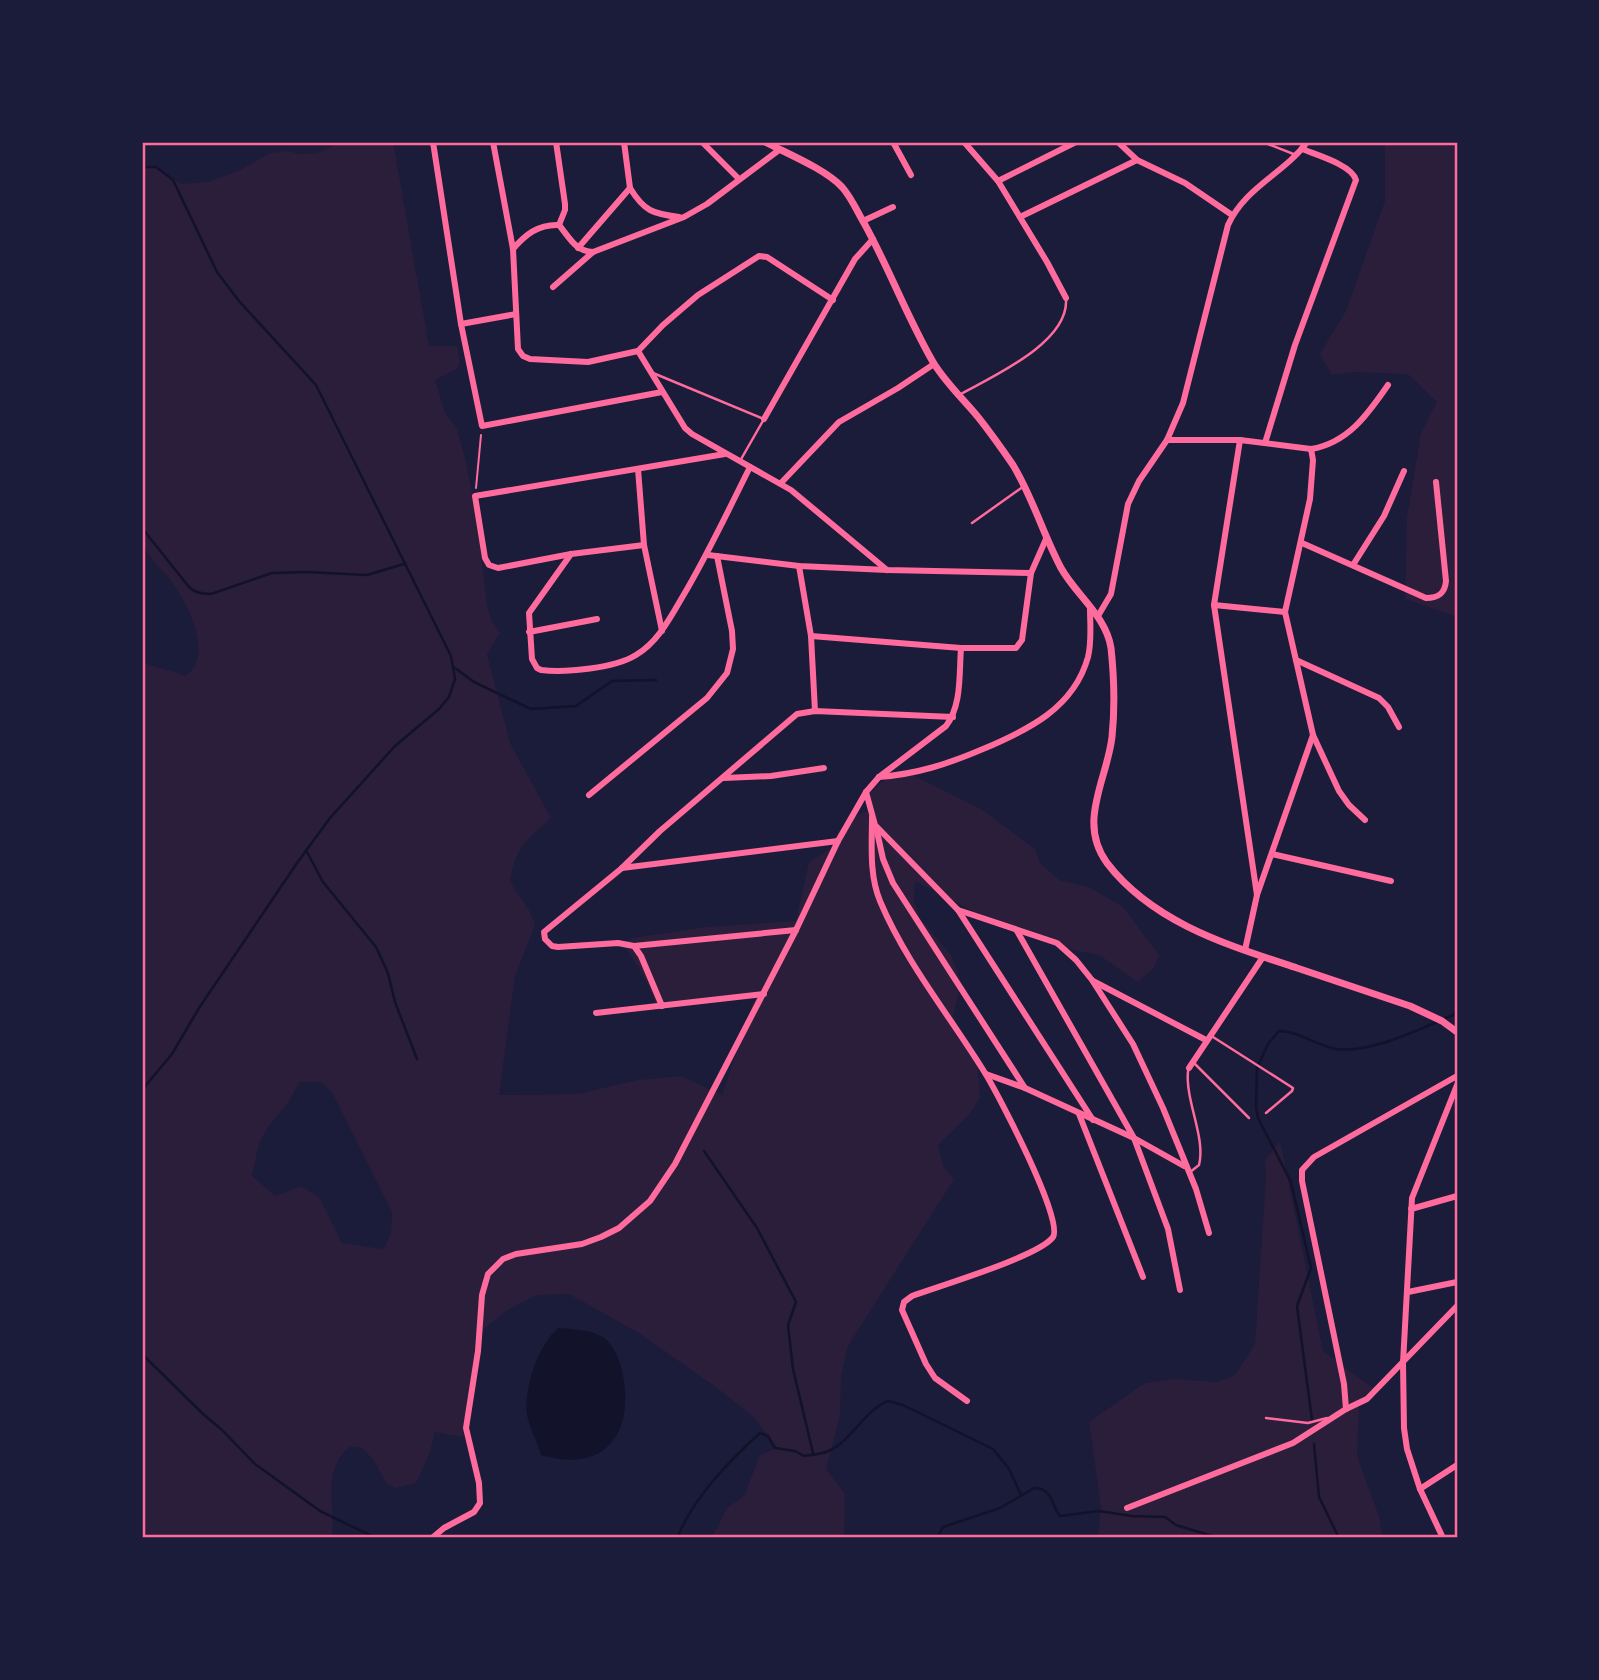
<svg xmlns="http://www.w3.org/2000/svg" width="1599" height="1680" font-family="Mulish,sans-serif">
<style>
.green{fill:#2a1e3b;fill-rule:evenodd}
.water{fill:#12122b}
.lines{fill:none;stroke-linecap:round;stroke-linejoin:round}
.stream{stroke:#12122b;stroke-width:2.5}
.path{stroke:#ff6b9d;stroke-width:2}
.service{stroke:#ff6b9d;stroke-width:2.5}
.minor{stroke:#ff6b9d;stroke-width:6}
.tertiary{stroke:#ff6b9d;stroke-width:7}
.neatline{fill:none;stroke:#ff6b9d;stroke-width:2.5}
</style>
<rect width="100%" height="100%" fill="#1b1b3a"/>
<g class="green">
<path d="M342,142H393L429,346H457L460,363L457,369L435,380L445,413L457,429L466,462L476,512L487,605L491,619L500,633L487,654L510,743L551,818C526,841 515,847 510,882L530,912L535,925L515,976L499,1095L577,1094L638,1080L681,1076L722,1095L757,992L658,1010L648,984L623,943L633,938L706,927L796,921L809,862L830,849L838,832L848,820L863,812H868V795L881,782L895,775L911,774L981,809L1035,849L1040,863L1059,880L1089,887L1123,907L1159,955L1154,968L1138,982L1099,955L1053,946L1024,932L1007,929L915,881L914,902L920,918L951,955L961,981L953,1016L977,1060L980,1097L970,1114L938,1145L943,1166L954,1179L848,1346L841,1377L840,1416L826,1469L845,1494L844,1538H712L727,1508L744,1496L760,1455L777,1448L754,1417L716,1387L637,1332L569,1294L536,1295L506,1311L484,1329L463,1437L435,1432L430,1452L416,1483L395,1488L386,1483L373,1459L361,1447H350C322,1468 335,1508 332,1538H142V661C156,669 170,669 185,676C215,657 188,604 172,582C162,569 149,559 142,543V164L152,166L181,184L208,182L240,170L270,153L287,151L301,154L317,153ZM300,1082H321L332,1092L392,1212L391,1234L383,1249L342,1243L319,1197L301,1186L276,1196L252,1176L259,1143L269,1126L288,1103Z"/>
<path d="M1385,142H1457V617L1405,599L1407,517L1421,433L1437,402L1408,374L1352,372L1332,375L1320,354L1346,311L1385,201Z"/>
<path d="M1280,1141L1323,1351L1375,1390L1359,1404L1357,1456L1379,1516L1382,1538H1098L1101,1508L1089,1422L1145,1383L1173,1379L1218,1382L1235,1375L1255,1344L1266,1176L1265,1160Z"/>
</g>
<path class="water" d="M558,1328C571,1329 590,1330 601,1336C612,1342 618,1356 621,1367C637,1429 608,1475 541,1455C537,1441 529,1428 527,1414C524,1387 538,1346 558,1328Z"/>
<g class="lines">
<g class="stream">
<path d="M142,167H156L173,180L217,272L239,301L316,385L451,656L455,679L449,697L439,709L395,746L330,818L297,863L199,1008L172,1054L142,1090"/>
<path d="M142,528L189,587C195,593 202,594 211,594L272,573L306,572L367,575L404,564"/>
<path d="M455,668L474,682L531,709L576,706L612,681L656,680"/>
<path d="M142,669L144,671"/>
<path d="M307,852L323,882L376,947L388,973L395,1002L417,1059"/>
<path d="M1443,1019L1453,1015L1457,1010"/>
<path d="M704,1151L757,1228L796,1302L788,1325L793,1369L813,1453"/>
<path d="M142,1354L203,1414L221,1429L255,1464L320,1511L376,1538"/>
<path d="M1312,1420L1297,1306L1311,1268L1291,1182L1258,1118L1256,1107L1257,1068L1268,1044L1279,1031C1299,1031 1317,1046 1336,1049C1368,1053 1408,1034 1437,1022"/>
<path d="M1314,1444L1319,1497L1339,1538"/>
<path d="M677,1538C694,1497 728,1462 760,1433L768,1436L775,1448L795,1451L804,1456C811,1455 820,1454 826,1452C850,1444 863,1411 888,1401L903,1405L993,1449L1009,1469L1021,1495"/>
<path d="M937,1538L943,1527L1000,1508L1034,1488C1053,1488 1051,1505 1060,1516L1099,1511L1132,1516L1165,1517L1176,1525L1219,1538"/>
</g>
<path class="path" d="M476,488L481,435"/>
<g class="service">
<path d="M1263,142L1296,155"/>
<path d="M653,373L764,419L740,461"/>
<path d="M959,395C991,377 1069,343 1066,299"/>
<path d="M972,523L1024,486"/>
<path d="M1213,1037L1293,1088L1292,1091L1266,1113"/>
<path d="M1195,1064L1249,1118"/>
<path d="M1188,1071C1185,1101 1206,1137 1199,1165L1189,1173"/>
<path d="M1266,1418L1308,1423L1327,1418"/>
</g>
<g class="minor">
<path d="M433,142L461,324L482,426L662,392"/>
<path d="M493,142L513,249L518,349L523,356L530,359L588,362L638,351L663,325L698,295L759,256L767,257L833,300"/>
<path d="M702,142L739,179"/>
<path d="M893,142L911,175"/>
<path d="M964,142L998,181L1047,262L1066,298"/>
<path d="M1118,142L1137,160L1185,183L1232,215"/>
<path d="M998,181L1076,142"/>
<path d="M630,188C644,211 653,214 679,217"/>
<path d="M1020,217L1137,160"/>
<path d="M863,221L893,207"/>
<path d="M559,225C569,237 576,252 593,252"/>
<path d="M578,248L630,188L624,142"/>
<path d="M513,249C525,235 538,224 559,225L565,210V204L556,142"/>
<path d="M553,287L593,252L684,217L707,204L779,150"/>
<path d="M461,324L516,314"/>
<path d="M638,351L685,428L692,434L791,490L887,570"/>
<path d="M764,419L855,259L873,239"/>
<path d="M1167,440H1240L1311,449C1348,443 1368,414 1388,385"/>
<path d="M1240,440L1214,605L1257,895"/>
<path d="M1265,443L1295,345L1356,180C1352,165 1317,155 1302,149"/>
<path d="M1311,449L1313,460L1310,499L1285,612L1313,735L1339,791L1349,805L1365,820"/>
<path d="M638,469L644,545L662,631"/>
<path d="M781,483L839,422L898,388L934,364"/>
<path d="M1302,543L1426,598C1439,598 1445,593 1446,581L1436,482"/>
<path d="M644,545L571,554L498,568L489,565L485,558L475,496L725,454"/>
<path d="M571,554L529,613L532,659L537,668L541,670C566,673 615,668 636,655C658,642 670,618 683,596C708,554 728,511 750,467"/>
<path d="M708,555L799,566L887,570L1031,573"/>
<path d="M1353,565L1384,516L1404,471"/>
<path d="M799,566L811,636L815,711"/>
<path d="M1214,605L1285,612"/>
<path d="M1098,616L1111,594L1128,504L1139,481L1167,440L1183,403L1228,225C1245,187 1285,173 1307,142"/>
<path d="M529,632L597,619"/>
<path d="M811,636L961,648H1016L1022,640L1031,573L1046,539"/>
<path d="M1296,660L1379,698L1388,707L1399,727"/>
<path d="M879,777C917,774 948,764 983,749C1028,730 1074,708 1088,657C1092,641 1090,624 1090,608"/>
<path d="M724,778L771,776L824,768"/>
<path d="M866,792L875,825L958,910L1093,1120"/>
<path d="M589,795L707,698L727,673L733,649L732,631L717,556"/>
<path d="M872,817C872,844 869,875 880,901C906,963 950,1016 985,1073C998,1094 1064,1220 1053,1237C1040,1256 939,1286 912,1296L904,1302L902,1310L926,1364L935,1378L967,1401"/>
<path d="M876,827L883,859L893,883L1025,1088"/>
<path d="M1272,854L1391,881"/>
<path d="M622,868L838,841"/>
<path d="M958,910L1057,943L1076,960L1092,980L1133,1044L1163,1108L1196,1189L1209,1233"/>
<path d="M1017,931L1134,1138L1168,1229L1180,1290"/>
<path d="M634,946L796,930"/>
<path d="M1245,950L1257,895L1313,735"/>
<path d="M1093,981L1206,1040"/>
<path d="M662,1006L641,956L634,946L618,943L558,947L552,946L545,939L544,932L622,868L660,831L797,714L815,711L953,717"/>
<path d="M596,1013L764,994"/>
<path d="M1189,1068L1263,957"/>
<path d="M986,1074L1025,1088L1134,1138L1184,1166"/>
<path d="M1079,1114L1143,1277"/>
<path d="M1411,1209L1457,1196"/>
<path d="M1408,1292L1457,1282"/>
<path d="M1346,1409L1344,1384L1302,1181V1170L1314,1157L1457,1076"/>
<path d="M1420,1489L1457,1465"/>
<path d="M1127,1508L1293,1443L1346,1409L1367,1399L1457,1306"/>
<path d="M432,1538L444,1528L474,1512L480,1503L479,1483L466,1428L478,1351L482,1295L488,1274L503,1259L516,1254L582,1244L601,1237L619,1228L650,1201L675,1164L796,930L838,841L866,792L879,777L946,726C962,705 959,674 961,648"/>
<path d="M1443,1538L1420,1489L1407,1449L1404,1428L1403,1363L1412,1198L1457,1085"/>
</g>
<path class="tertiary" d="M765,142C788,154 825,169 842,187C851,197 857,211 864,223C889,268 907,317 933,362C945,382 963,399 978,417C990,432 1002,449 1013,465C1033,498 1043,534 1061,568C1076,595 1106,616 1111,648C1114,676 1115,708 1112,737C1107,780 1077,822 1107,863C1153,923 1228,945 1297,968C1335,981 1372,993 1410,1006L1442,1021L1457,1032"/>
</g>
<rect width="1599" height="1680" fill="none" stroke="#1b1b3a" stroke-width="287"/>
<rect x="144" y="144" width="1312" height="1392" class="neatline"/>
</svg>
